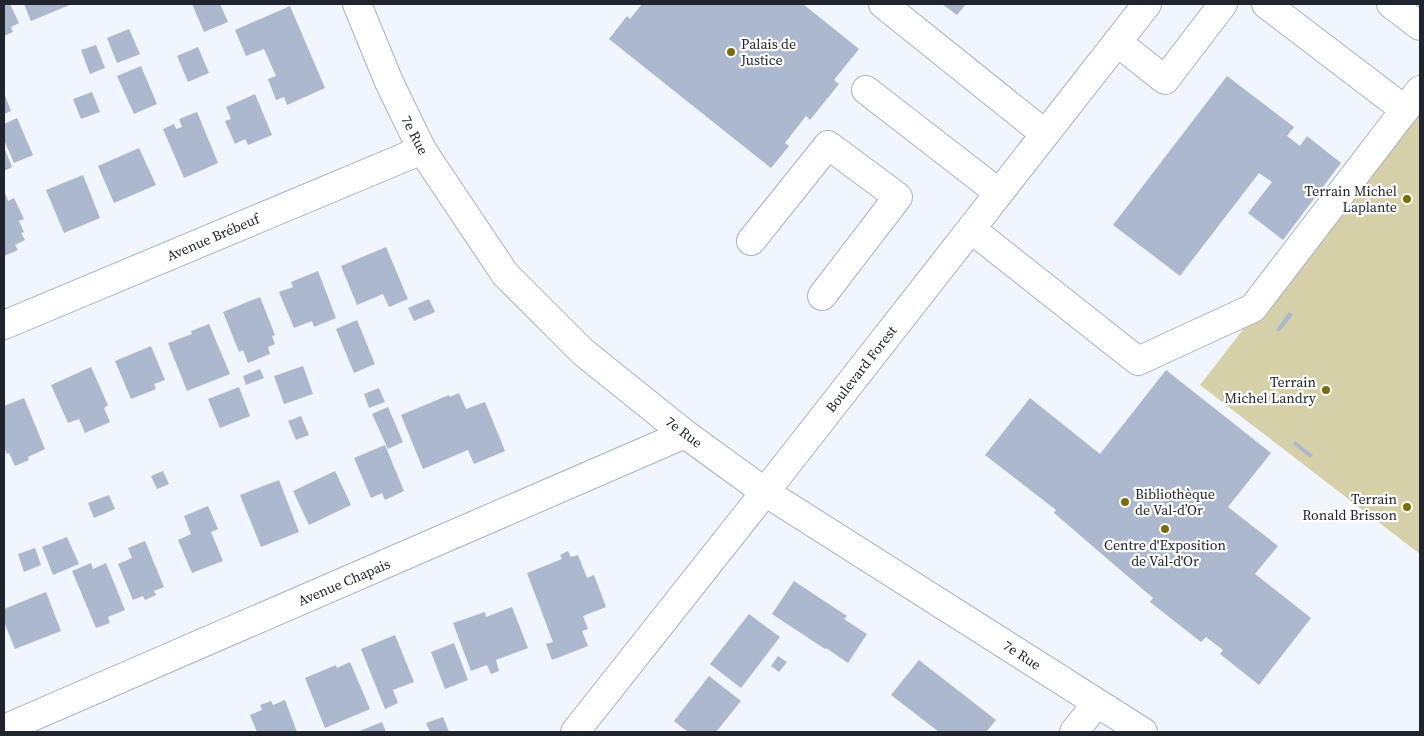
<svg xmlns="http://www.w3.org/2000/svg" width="1424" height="736" font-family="'Source Serif 4',serif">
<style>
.green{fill:#d6d0a8}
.building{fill:#abb8cd}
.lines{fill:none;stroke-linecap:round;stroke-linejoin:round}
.minor-casing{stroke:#a5b2c8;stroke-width:30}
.minor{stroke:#fff;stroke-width:28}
.poi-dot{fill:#7a6d08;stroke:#fff;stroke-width:2}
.labels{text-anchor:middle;stroke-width:4.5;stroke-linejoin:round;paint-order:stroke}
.poi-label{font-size:14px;fill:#20252d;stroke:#fff;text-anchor:end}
.street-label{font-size:14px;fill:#20252d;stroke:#fff}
</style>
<rect width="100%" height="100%" fill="#f0f5fe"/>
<path class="green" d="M1420,101V554L1200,385Z"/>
<g class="building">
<path d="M4,4H10L19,23L11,27L13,32L4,36Z"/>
<path d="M24,4H72L31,21Z"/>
<path d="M192,4H220L228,22L204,32Z"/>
<path d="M642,4H803L859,49L834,80L839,84L810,120L806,116L785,143L789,146L771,168L609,39L627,16L630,19Z"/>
<path d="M942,4H966L957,15Z"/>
<path d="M290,6L325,88L287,105L284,97L276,100L268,79L276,76L264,49L246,56L235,30Z"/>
<path d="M129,29L140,54L117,63L107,38Z"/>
<path d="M96,45L105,68L90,74L81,50Z"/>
<path d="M198,47L209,73L188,82L177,56Z"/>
<path d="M141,66L157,104L134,114L117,76Z"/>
<path d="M1227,76L1294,127L1287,136L1300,146L1307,136L1341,163L1283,240L1248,213L1272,182L1259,173L1180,276L1113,225Z"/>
<path d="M92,92L100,112L81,119L73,99Z"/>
<path d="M4,93L11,111L4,114Z"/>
<path d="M255,94L272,135L248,145L245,139L235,144L225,121L231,119L226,107Z"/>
<path d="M197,112L218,163L184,178L163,129L174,124L176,129L182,127L179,119Z"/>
<path d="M17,118L33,155L14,163L4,140V124Z"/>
<path d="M4,147L12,167L4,171Z"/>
<path d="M139,148L156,185L114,203L98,166Z"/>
<path d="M83,175L100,218L64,233L46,190Z"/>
<path d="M4,191L8,201L14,198L24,219L19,221L24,232L21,233L25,240L15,245L18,250L4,256Z"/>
<path d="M386,247L408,299L389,307L383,294L357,305L341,266Z"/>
<path d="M318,271L336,318L314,327L312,321L294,328L279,292L293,287L291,282Z"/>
<path d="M260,297L275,335L272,336L275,344L268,347L270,354L248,363L243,350L239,352L223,312Z"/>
<path d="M429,299L435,312L414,321L408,308Z"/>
<path d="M1289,312L1293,315L1279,332L1276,330Z"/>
<path d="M357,320L375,364L354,373L336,329Z"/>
<path d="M209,324L230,374L187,391L168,343L192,334L191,331Z"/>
<path d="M151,346L165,380L154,384L156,389L131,399L115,361Z"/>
<path d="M303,366L313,394L284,404L274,376Z"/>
<path d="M91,367L108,405L104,408L110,422L85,433L79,419L68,423L51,385Z"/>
<path d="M260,369L264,378L246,385L243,376Z"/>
<path d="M1166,370L1271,453L1228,507L1278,546L1255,574L1311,618L1259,685L1220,654L1223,650L1206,637L1201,642L1150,602L1153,598L1054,513L1056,510L985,455L1030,398L1100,454Z"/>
<path d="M239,387L250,416L220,428L208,399Z"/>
<path d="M379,388L385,402L369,408L364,394Z"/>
<path d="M459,393L466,409L485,402L505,451L474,464L468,450L423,469L401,415L449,395L450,397Z"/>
<path d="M24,398L45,449L28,457L29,460L15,466L9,453L7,454L4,447V406Z"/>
<path d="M388,407L403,442L388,449L372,414Z"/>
<path d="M301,416L309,435L296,440L288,421Z"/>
<path d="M1295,441L1313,455L1310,458L1293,444Z"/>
<path d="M385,445L404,491L385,500L382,493L371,498L354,458Z"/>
<path d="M163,471L169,484L157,489L151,476Z"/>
<path d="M335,471L351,505L309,525L293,491Z"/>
<path d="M279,480L299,532L261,547L240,495Z"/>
<path d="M109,495L115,509L94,518L88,503Z"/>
<path d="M208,506L218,529L211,532L223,561L192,573L178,540L191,534L184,516Z"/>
<path d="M67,537L79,564L53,575L42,547Z"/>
<path d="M145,541L164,587L154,591L156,595L145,600L143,596L133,600L118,564L132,558L128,548Z"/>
<path d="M35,548L41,565L24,572L18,554Z"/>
<path d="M568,551L571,557L578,555L587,578L594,575L606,607L583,616L588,629L582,631L588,646L552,660L546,644L553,642L527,573L562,559L560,555Z"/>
<path d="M91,563L93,569L106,563L125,610L108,617L110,623L96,628L72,571Z"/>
<path d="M794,581L847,616L844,619L867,634L848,663L826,648L825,649L772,614Z"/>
<path d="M46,592L61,631L15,649L4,622V609Z"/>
<path d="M512,607L528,648L496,660L499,671L491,674L487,665L471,671L453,623L485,612L486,617Z"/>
<path d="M749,614L780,637L741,688L710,664Z"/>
<path d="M395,635L414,682L393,690L398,703L385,709L361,649Z"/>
<path d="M454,643L468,680L445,689L431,652Z"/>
<path d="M778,656L787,662L779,672L771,666Z"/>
<path d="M919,660L996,720L986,732H939L891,695Z"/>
<path d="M350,662L370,709L325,728L305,678L336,665L337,668Z"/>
<path d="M709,676L741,701L716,732H688L674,721Z"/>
<path d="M285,700L297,732H257L250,715L262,710L260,705L271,701L273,705Z"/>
<path d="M443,717L449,732H430L426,723Z"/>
<path d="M382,722L386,732H357Z"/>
</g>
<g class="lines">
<defs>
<g id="minor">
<path d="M357,4L389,82L422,150L505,274L583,352L685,434L765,492L1143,732"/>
<path d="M883,4L1045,134"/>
<path d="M1266,4L1405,110"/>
<path d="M1391,4L1420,26"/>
<path d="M1117,42L1165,80L1223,4"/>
<path d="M866,90L999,193"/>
<path d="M971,229L1138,361L1253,308L1420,90"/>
<path d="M751,241L828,145L898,197L822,296"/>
<path d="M4,325L422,150"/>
<path d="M4,729L685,434"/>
<path d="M575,732L765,492L1147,4"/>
<path d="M1074,732L1097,703"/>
</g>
</defs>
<use href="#minor" class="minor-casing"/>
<use href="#minor" class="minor"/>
</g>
<g class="poi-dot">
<circle cx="731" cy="52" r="5"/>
<circle cx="1407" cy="199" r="5"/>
<circle cx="1326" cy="390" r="5"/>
<circle cx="1125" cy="502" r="5"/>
<circle cx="1407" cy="507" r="5"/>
<circle cx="1165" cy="529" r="5"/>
</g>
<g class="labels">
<g class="poi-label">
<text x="741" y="49" text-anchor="start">Palais de<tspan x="741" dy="16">Justice</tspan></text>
<text x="1397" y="196">Terrain Michel<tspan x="1397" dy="16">Laplante</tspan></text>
<text x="1316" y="387">Terrain<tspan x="1316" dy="16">Michel Landry</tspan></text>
<text x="1135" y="499" text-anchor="start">Bibliothèque<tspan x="1135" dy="16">de Val-d’Or</tspan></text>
<text x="1397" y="504">Terrain<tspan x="1397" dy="16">Ronald Brisson</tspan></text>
<text x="1165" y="550" text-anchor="middle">Centre d'Exposition<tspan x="1165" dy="16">de Val-d'Or</tspan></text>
</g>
<g class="street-label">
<text transform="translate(415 135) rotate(63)" y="5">7e Rue</text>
<text transform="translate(213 237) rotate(-23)" y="5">Avenue Brébeuf</text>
<text transform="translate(861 369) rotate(-52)" y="5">Boulevard Forest</text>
<text transform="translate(684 432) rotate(37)" y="5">7e Rue</text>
<text transform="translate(344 582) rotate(-23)" y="5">Avenue Chapais</text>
<text transform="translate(1022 655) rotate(33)" y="5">7e Rue</text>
</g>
</g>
<rect width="1424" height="736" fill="none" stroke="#20252d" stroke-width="10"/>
</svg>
